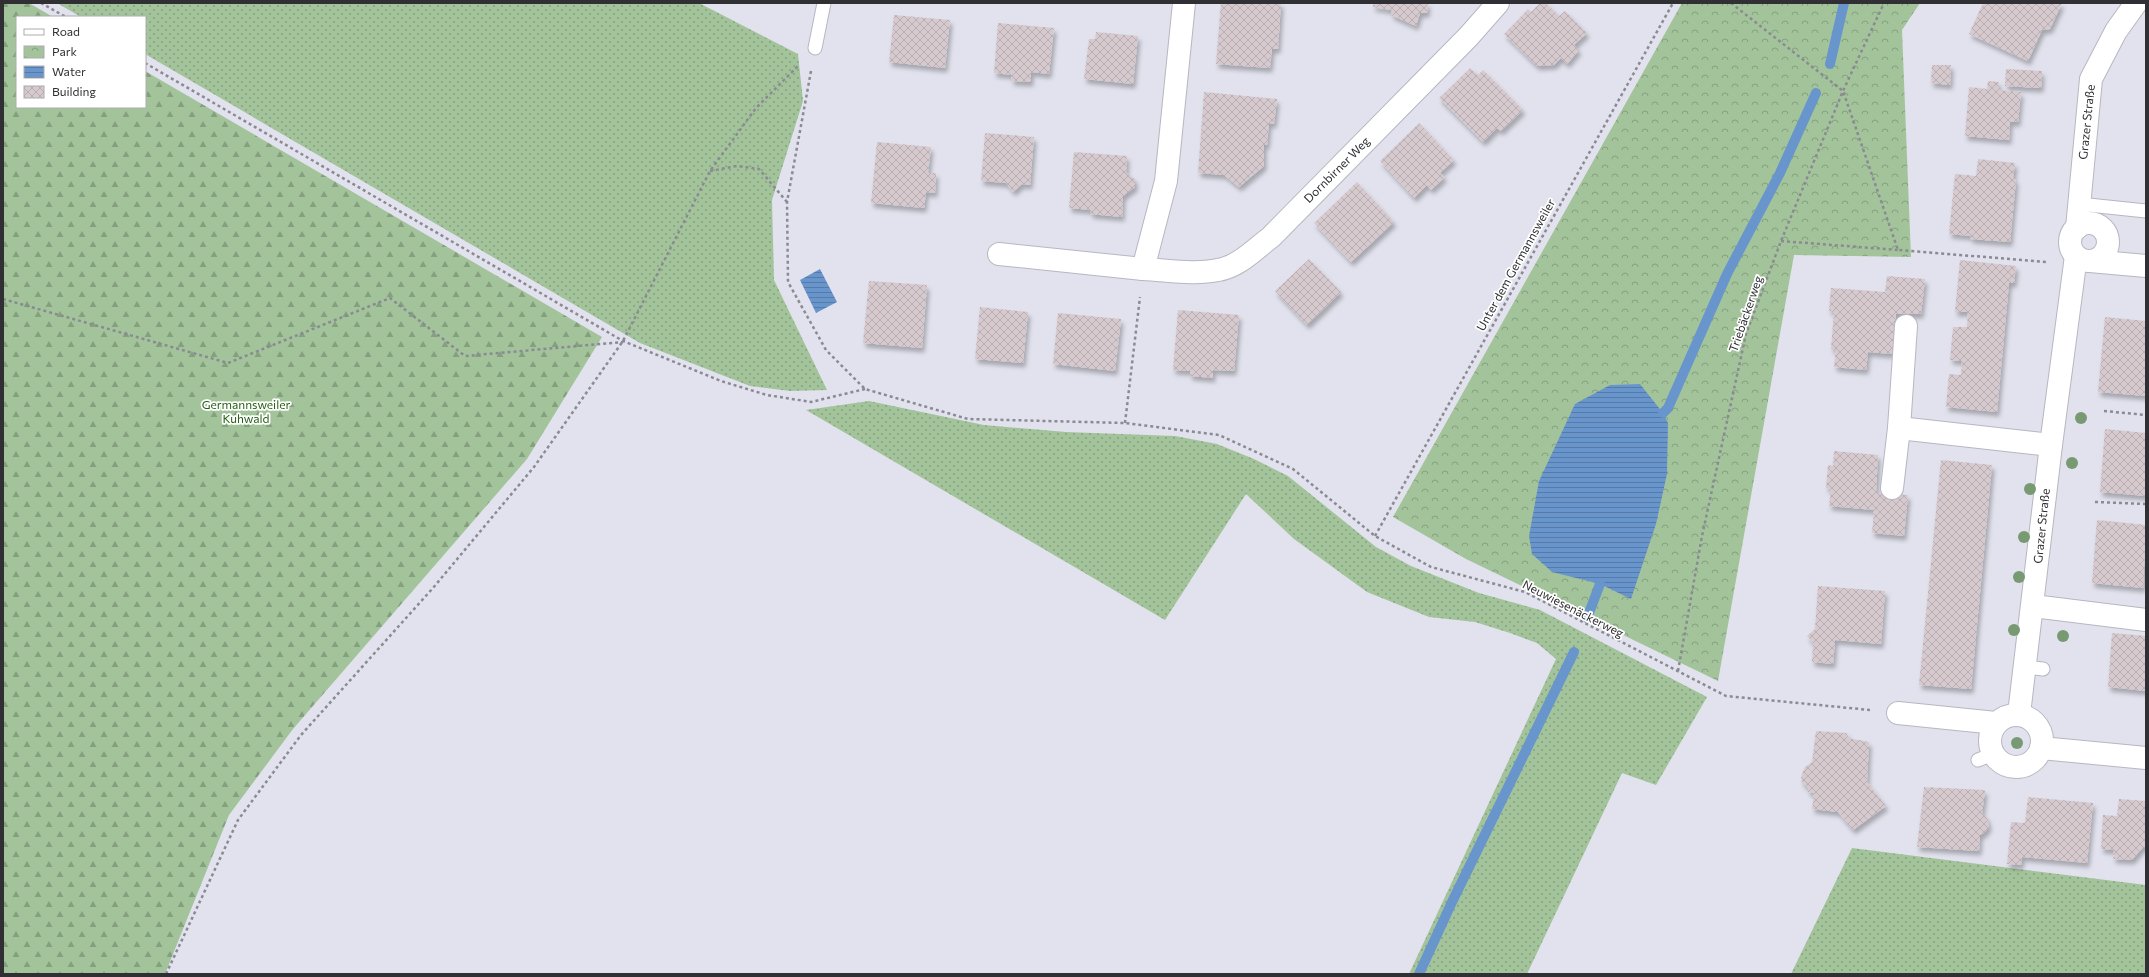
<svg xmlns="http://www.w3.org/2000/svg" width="2149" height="977" font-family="Commissioner,sans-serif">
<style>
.grass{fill:url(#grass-dots)}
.forest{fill:url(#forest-firs)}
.park{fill:url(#park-crowns)}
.water{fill:url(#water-rules)}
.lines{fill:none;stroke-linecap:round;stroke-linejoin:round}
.stream{stroke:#6995cd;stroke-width:10}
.building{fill:url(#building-cross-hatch);filter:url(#shadow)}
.lane-casing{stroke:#b6b7c1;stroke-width:15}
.street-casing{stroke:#b6b7c1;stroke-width:24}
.path{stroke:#8a8a92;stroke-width:2.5;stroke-dasharray:3 3;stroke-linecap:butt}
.lane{stroke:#fff;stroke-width:13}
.street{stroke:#fff;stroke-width:22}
.tree{fill:#789a73}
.labels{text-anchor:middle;stroke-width:3.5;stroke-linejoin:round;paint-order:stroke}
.street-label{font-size:12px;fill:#303034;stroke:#fff}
.park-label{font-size:12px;fill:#235f10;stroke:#fff}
</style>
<defs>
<pattern id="grass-dots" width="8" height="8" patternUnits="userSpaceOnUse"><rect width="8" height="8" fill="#a3c49b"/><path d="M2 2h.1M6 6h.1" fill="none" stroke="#85a07f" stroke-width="1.8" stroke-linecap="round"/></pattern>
<pattern id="forest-firs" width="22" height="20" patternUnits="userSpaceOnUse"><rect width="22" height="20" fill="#a3c49b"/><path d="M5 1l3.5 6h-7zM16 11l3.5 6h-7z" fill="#85a07f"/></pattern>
<pattern id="park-crowns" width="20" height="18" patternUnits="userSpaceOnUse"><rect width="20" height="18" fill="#a3c49b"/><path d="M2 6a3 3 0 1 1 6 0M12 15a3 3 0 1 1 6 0" fill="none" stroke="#85a07f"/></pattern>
<pattern id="water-rules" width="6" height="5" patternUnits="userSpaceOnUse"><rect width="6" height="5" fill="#6995cd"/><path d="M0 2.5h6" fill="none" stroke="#577aa7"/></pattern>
<pattern id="building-cross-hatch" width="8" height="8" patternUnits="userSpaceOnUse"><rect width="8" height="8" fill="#d7cacf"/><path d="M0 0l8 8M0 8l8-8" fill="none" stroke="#b9aeb2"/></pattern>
<filter id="shadow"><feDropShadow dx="2.5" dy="4.5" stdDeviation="2" flood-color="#0004"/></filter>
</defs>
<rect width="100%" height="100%" fill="#e1e2ed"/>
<g class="grass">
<path d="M57,3H699L798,54L803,101L772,200L774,280L827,390L790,391L750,386L640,343L145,54V17H81Z"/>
<path d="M869,401L984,425L1066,432L1175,436L1217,444L1254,459L1288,476L1376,547L1411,566L1479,593L1540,610L1707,697L1656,785L1622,773L1527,974H1409L1556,659L1537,643L1510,633L1475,622L1429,617L1367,592L1294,539L1246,494L1165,620L806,410Z"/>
<path d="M1852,848L2146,885V974H1791Z"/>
</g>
<path class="forest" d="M3,3H29L53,17H17V107H145V71L602,337L527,459L293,729L229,815L165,974H3Z"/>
<path class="park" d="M1682,3H1920L1902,30L1911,257L1794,255L1718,681L1466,559L1393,517Z"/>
<g class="water">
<path d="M820,269L837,302L816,313L800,280Z"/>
<path d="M1640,384L1663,413L1668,423L1667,474L1656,524L1631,599L1600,584L1552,572L1532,554L1529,536L1539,481L1575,404L1610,385Z"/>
</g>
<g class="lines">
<g class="stream">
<path d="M1830,64L1844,3"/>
<path d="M1663,413L1668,408L1727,274L1780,173L1816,93"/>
<path d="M1587,618L1600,584"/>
<path d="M1419,974L1452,902L1574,652"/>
</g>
</g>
<g class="building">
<path d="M1221,3H1281L1278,49H1272L1270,68L1216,64Z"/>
<path d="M1373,3H1428L1427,13H1420L1416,26L1391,15L1392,10L1373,7Z"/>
<path d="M1540,3H1546L1559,16L1565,11L1587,33L1574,45L1579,50L1567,64L1561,58L1554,65L1537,66L1504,34L1528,9L1531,12Z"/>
<path d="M1983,3H2062L2050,29L2042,30L2028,61L1969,34Z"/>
<path d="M894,15L950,20L945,68L889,62Z"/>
<path d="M998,23L1054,28L1049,74L1031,72V82L1011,81L1012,75L994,73Z"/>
<path d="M1096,32L1138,36L1133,84L1084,79L1089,39H1095Z"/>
<path d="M1932,65H1951L1950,85L1931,83Z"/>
<path d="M1470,68L1478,75L1483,70L1523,110L1501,131L1497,128L1483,142L1439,98Z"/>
<path d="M2006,69L2042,71L2041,88L2005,86Z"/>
<path d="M1988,81L1999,82L1998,90L2021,92L2018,122H2010L2009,140L1965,136L1969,87L1987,89Z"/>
<path d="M1204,92L1277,99L1274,124L1269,123L1267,145H1264V166L1239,187L1224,175L1198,173Z"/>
<path d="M1419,123L1454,160L1440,173L1445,177L1431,190L1427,185L1414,198L1380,161Z"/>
<path d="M985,133L1034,137L1030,185L1022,184L1013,192L1006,183L981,181Z"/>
<path d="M877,142L931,147L928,173H936L935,193L926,192L924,208L871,203Z"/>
<path d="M1074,152L1127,156L1126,173L1135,179V187L1123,196L1122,217L1090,214L1091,210L1069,208Z"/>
<path d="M1978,159L2015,163L2013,179L2016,180L2010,242L1970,239L1971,236L1949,234L1955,174L1976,176Z"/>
<path d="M1357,182L1394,222L1351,262L1314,223Z"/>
<path d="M1309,259L1341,292L1307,325L1275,291Z"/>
<path d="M1960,260L2016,266L2014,283H2009L1997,412L1946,407L1949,374L1961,375L1962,361L1950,360L1953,327H1967L1968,312H1955Z"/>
<path d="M1887,276L1925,279L1921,314H1896L1892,354L1868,352L1866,370L1834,367L1836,349H1831L1834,311H1829L1831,288L1885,292Z"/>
<path d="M869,281L927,285L922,348L863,343Z"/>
<path d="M980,307L1028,312L1023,363L975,359Z"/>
<path d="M1178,310L1239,315L1234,371L1213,370V378L1190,376V371L1173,370Z"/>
<path d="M1058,313L1121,319L1115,371L1053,364Z"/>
<path d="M2105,317L2146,321V396L2098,392Z"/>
<path d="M2105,429L2146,433V496L2100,492Z"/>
<path d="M1834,451L1878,455L1876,493L1908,495L1904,536L1872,533L1874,510L1829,506L1831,489L1826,488L1828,465L1833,466Z"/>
<path d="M1941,460L1992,465L1971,689L1919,685Z"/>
<path d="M2097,520L2146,525L2143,588L2092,583Z"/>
<path d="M1818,586L1885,591L1881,644L1835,640L1833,664L1812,662L1813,643L1807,636L1815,629Z"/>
<path d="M2112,633L2146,636V691L2108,687Z"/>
<path d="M1816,731L1847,733L1848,738L1869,742L1867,782L1886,806L1853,830L1838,812L1812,809L1814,793L1808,792V788L1802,782L1801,777L1805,767L1812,762Z"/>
<path d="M1924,787L1985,790L1982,814L1987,817L1989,827L1984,833L1980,835L1979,851L1917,847Z"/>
<path d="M2028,797L2093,803L2087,863L2022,857L2021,865L2007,864L2011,822L2025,823Z"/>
<path d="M2119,799L2146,801V850L2144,846L2132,860L2113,859L2114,850L2101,849L2103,815L2117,816Z"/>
</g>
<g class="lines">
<defs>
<g id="lane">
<path d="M815,48L824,3"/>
<path d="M2079,204L2146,211"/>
<path d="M2026,667L2043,669"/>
<path d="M1978,760L1993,754"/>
</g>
<g id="street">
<path d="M1184,3L1166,181L1143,269C1167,270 1194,275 1218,270C1238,267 1255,249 1271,237L1469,36L1498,3"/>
<circle cx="2089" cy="242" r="19"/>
<path d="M2077,228L2091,79L2116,31L2136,3"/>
<path d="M999,254L1143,269"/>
<path d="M2090,261L2146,266"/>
<path d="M1899,428L2051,445"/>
<path d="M1892,488L1899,428L1906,326"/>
<path d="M2033,606L2146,620"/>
<path d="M1898,713L1996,723"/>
<path d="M2019,714L2051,445L2076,256"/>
<circle cx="2016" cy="741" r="26"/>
<path d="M2041,748L2146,758"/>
</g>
</defs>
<use href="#lane" class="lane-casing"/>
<use href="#street" class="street-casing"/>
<g class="path">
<path d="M41,3L66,17"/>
<path d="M1731,3L1843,91L1898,250L2047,262"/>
<path d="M145,63L623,341L721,381L767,395L811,402L865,389"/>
<path d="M811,71L787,202L788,282L826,350L865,389L968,419L1125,423L1219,435L1293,469L1375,536L1431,567L1525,592L1726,696L1870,710"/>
<path d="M710,171L737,166L759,169L787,202"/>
<path d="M1781,241L1898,250"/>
<path d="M3,299L228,363L390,298L465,356L623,342"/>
<path d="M2104,411L2146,415"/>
<path d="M1125,423L1140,297"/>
<path d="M2095,502L2146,504"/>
<path d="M1375,536L1673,3"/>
<path d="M1678,671L1702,536L1746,334L1781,241L1843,91L1884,3"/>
<path d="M166,974L238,820L301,735L433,588L534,467L623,341L710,171L756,108L798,66"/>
</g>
<use href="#lane" class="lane"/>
<use href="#street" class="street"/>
</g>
<g class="tree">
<circle cx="2081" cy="418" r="6"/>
<circle cx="2072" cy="463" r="6"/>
<circle cx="2030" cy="489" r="6"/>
<circle cx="2024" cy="537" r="6"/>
<circle cx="2019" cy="577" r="6"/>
<circle cx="2014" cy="630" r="6"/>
<circle cx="2063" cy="636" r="6"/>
<circle cx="2017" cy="743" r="6"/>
</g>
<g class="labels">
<g class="street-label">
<text transform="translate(2087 122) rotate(-84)" y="4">Grazer Straße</text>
<text transform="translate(1337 170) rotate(-45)" y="4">Dornbirner Weg</text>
<text transform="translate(1516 265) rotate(-61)" y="4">Unter dem Germannsweiler</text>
<text transform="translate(1746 314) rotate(-71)" y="4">Triebäckerweg</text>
<text transform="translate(2042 526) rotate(-84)" y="4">Grazer Straße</text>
<text transform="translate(1573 609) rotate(27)" y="4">Neuwiesenäckerweg</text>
</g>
<g class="park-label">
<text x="246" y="409">Germannsweiler<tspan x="246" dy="14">Kuhwald</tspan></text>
</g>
</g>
<rect width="2149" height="977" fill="none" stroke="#303034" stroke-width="8"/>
<rect x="16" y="16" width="130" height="92" fill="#ffffff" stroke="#acacae"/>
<rect x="24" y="29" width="20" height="6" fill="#ffffff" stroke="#acacae"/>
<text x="52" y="36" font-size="12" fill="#303034">Road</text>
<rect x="24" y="46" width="20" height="12" fill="url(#park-crowns)" stroke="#acacae"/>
<text x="52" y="56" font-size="12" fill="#303034">Park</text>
<rect x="24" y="66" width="20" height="12" fill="url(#water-rules)" stroke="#acacae"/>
<text x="52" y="76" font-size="12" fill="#303034">Water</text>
<rect x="24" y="86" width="20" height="12" fill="url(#building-cross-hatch)" stroke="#acacae"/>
<text x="52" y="96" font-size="12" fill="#303034">Building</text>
</svg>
